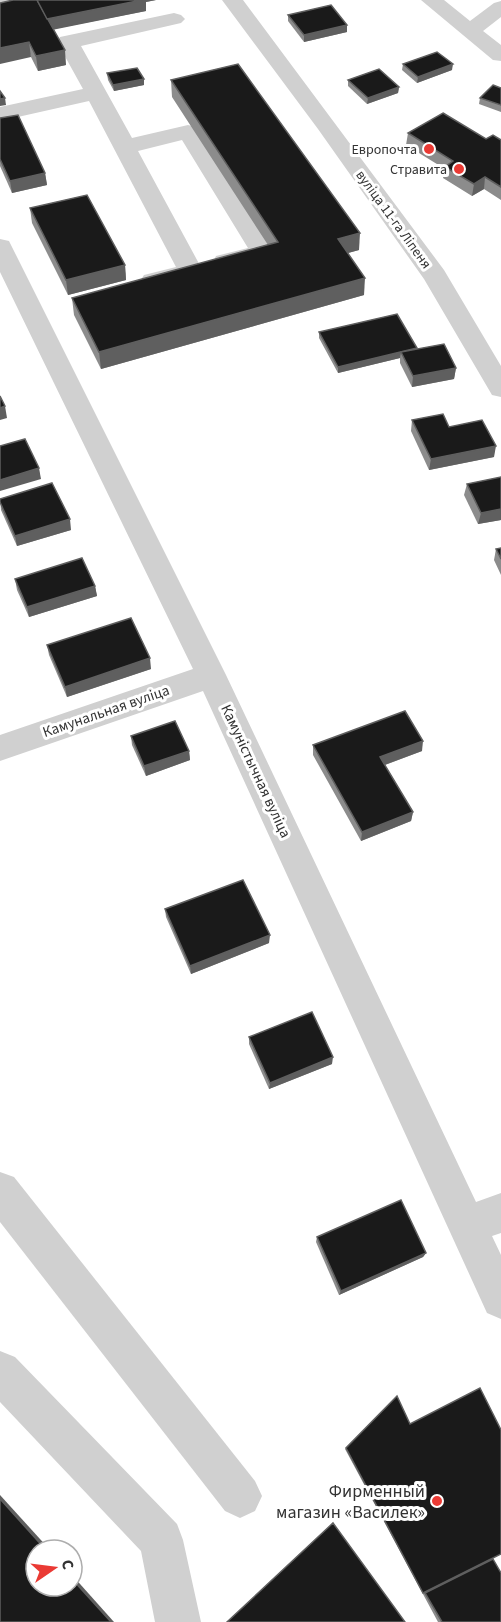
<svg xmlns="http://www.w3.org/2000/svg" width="501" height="1622" font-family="'Source Sans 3',sans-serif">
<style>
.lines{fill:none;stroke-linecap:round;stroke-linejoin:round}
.minor{fill:#d0d0d0;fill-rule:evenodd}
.wall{fill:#8c8c8c}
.shaded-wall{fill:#5f5f5f}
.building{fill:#1a1a1a;stroke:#5f5f5f;stroke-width:1.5}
.poi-dot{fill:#ea3a34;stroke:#fff;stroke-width:2}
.labels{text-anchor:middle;stroke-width:6;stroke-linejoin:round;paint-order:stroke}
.far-poi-label{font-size:14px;fill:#333;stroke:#fff;text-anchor:end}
.far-street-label{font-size:14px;fill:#333;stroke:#fff}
.street-label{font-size:15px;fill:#333;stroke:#fff}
.near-poi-label{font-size:18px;fill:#333;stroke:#fff;text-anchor:end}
</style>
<rect width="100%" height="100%" fill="#fff"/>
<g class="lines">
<g class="minor">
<path d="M0,0H19L16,4L0,8Z"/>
<path d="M222,0H243L444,270L501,366V397L492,395L424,279L318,129Z"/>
<path d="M421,0H444L470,21L494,3L501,1V17L483,31L501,45V61L493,60Z"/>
<path d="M174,13L181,15L185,19L181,23L81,46L132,138L188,125L196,127L275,252L272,258L225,270L216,268L213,262L216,256L248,248L182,140L138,151L203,271L200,277L153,289L144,287L140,281L144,275L176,267L89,101L0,121V107L83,89L57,42L60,37Z"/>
<path d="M0,239L9,241L226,675L476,1202L501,1193V1233L492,1236L501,1255V1319L487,1313L203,691L0,761V735L193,669L0,272Z"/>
<path d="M0,1172L14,1177L255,1481L262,1496L255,1511L240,1518L225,1511L0,1222Z"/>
<path d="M0,1351L15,1357L177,1524L183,1540L201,1622H155L141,1551L0,1402Z"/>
</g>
</g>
<g class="wall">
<path d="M13,0H156L146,2V11L53,29L66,65L38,71L31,57Z"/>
<path d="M288,15L347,25V32L304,42L288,21Z"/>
<path d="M403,64L452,70L417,83L402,70Z"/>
<path d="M107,73L144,79V85L114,91L108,80Z"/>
<path d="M171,80L359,250L348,253L364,295L101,369L74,315L72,298L268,245L172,97Z"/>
<path d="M348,80L399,87L398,93L367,104L348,86Z"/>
<path d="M501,88V112L479,104L480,98Z"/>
<path d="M0,118L45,173L47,185L12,193L0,166Z"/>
<path d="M408,133L501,140V200L484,189L472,196L443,178L445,169L406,145Z"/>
<path d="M30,208L125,265L126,280L68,295L32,223Z"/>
<path d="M319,332L417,349L456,368L454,379L412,387L400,363V358L338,373L319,338Z"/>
<path d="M412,420L449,427L494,457L429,470L411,431Z"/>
<path d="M501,477V520L478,524L464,495L467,484Z"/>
<path d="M0,499L71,530L17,546L1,510Z"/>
<path d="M501,548V575L494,560L496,549Z"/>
<path d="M15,579L95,586L97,596L29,617L17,590Z"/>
<path d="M47,645L151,669L67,697L49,655Z"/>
<path d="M131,736L189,751L190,760L146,776L132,745Z"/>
<path d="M313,745L422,751L385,765L413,812L411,821L361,841L313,755Z"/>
<path d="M165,909L269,943L191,974L166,917Z"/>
<path d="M249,1037L332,1064L269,1089L249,1044Z"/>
<path d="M317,1237L426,1253L423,1257L339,1295L316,1242Z"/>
<path d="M410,1424L489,1560L493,1559L501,1622H438L345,1449L346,1448Z"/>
</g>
<g class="shaded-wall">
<path d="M142,0H156L146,2V11L47,31L46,19Z"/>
<path d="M347,25V32L304,42V35Z"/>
<path d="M29,42L31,57L0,64V48Z"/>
<path d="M65,50L66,65L38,71L36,56Z"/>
<path d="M453,64L452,70L417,83L418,77Z"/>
<path d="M144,79V85L114,91L113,85Z"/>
<path d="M399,87L398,93L367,104L368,98Z"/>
<path d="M5,98L6,105L0,106V99Z"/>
<path d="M45,173L47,185L12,193L10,181Z"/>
<path d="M485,177L484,189L472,196L474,184Z"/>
<path d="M360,233L359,250L337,256L338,239Z"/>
<path d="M125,265L126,280L68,295L66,280Z"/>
<path d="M365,278L364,295L101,369L99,352Z"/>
<path d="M401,352L400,358L338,373V367Z"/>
<path d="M456,368L454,379L412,387L413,376Z"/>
<path d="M5,406L7,418L0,420V408Z"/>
<path d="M496,446L494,457L429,470L431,459Z"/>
<path d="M39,468L41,479L0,491V480Z"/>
<path d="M501,509V520L478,524L481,513Z"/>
<path d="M70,519L71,530L17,546L15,536Z"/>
<path d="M95,586L97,596L29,617L27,607Z"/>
<path d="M150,658L151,669L67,697L65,687Z"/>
<path d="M423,741L422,751L379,767L380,757Z"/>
<path d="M189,751L190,760L146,776L144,766Z"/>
<path d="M413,812L411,821L361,841L362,832Z"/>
<path d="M270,935L269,943L191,974L190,966Z"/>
<path d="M333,1057L332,1064L269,1089L270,1083Z"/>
<path d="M426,1253L423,1257L339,1295L341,1291Z"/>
<path d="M0,1495L50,1550H46L0,1499Z"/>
<path d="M72,1575L114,1622H111L72,1579Z"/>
</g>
<g class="building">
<path d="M13,0H37L65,50L36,56L29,42L0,48V3Z"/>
<path d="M37,0H142L47,19Z"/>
<path d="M331,5L347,25L304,35L288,15Z"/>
<path d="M437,52L453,64L418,77L403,64Z"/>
<path d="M238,64L360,233L338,239L365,278L99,352L72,298L278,242L171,80Z"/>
<path d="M137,68L144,79L113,85L107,73Z"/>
<path d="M379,69L399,87L368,98L348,80Z"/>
<path d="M493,85L501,88V105L480,98Z"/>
<path d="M0,91L5,98L0,99Z"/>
<path d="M443,113L486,139L493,135L501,140V187L485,177L474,184L445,167L453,161L408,133Z"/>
<path d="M18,115L45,173L10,181L0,159V118Z"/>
<path d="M87,195L125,265L66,280L30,208Z"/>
<path d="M397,314L417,348L338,367L319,332Z"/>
<path d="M444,344L456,368L413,376L401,352Z"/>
<path d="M0,396L5,406L0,408Z"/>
<path d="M443,414L449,427L482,420L496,446L431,459L412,420Z"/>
<path d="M25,439L39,468L0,480V446Z"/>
<path d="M501,477V509L481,513L467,484Z"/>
<path d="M52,483L70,519L15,536L0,502V499Z"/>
<path d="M501,548V559L496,549Z"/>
<path d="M82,558L95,586L27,607L15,579Z"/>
<path d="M131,618L150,658L65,687L47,645Z"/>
<path d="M405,711L423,741L380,757L413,812L362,832L313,745Z"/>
<path d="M175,721L189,751L144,766L131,736Z"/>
<path d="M243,880L270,935L190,966L165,909Z"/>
<path d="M312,1012L333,1057L270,1083L249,1037Z"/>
<path d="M401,1200L426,1253L341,1291L317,1237Z"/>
<path d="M480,1388L501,1430V1554L423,1593L346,1448L397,1396L410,1424Z"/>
<path d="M0,1499L46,1550H36V1586H72V1579L111,1622H0Z"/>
<path d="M333,1523L405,1622H227Z"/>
<path d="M493,1559L501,1573V1622H442L425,1593Z"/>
</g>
<g class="poi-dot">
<circle cx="429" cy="149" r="6"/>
<circle cx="459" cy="169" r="6"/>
<circle cx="437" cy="1501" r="6"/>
</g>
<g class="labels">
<g class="far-poi-label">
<text x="417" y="154">Европочта</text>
<text x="447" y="174">Стравита</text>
</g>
<g class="far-street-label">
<text transform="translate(394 219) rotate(54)" y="5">вуліца 11-га Ліпеня</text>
</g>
<g class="street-label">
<text transform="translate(106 711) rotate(-19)" y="5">Камунальная вуліца</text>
<text transform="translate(256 771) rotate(65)" y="5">Камуністычная вуліца</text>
</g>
<g class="near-poi-label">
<text x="425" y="1497">Фирменный<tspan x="425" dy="21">магазин «Василек»</tspan></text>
</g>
</g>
<g transform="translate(54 1568) rotate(76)"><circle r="28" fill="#ffffff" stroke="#adadad" stroke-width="1.5"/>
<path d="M0-4.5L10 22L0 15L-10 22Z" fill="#ea3a34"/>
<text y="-9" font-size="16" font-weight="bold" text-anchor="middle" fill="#333333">С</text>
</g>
</svg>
